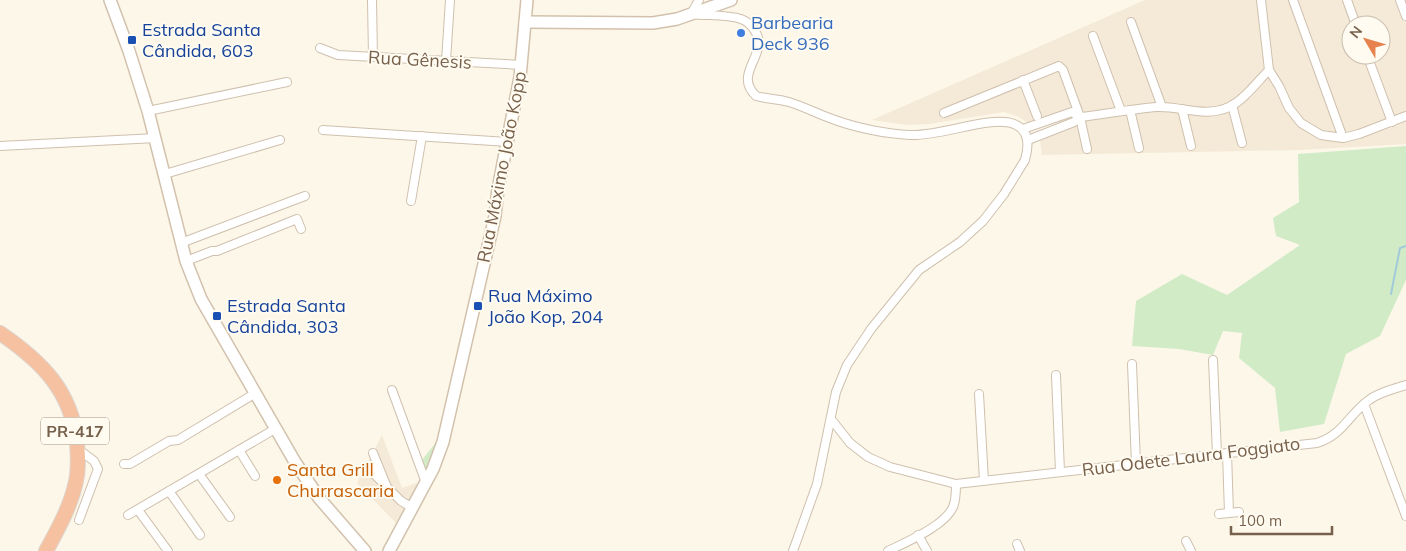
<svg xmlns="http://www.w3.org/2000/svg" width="1406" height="551" font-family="Mulish,sans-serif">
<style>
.residential{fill:#f4ead7;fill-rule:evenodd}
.green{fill:#d1ebc7}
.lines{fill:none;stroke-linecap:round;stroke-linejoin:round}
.stream{stroke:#a3cad9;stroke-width:2}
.street-casing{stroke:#cfc0ae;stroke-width:10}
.secondary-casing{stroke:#d2c1ac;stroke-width:14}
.highway-casing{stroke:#dcd6d0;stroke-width:16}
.street{stroke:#fff;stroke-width:8}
.secondary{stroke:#fff;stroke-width:11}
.highway{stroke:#f6c1a0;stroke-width:14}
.shop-dot{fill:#3f7fe0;stroke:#fffbf0;stroke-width:2}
.transit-dot{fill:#1a4fb4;stroke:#fffbf0;stroke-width:2}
.food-dot{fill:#e8710a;stroke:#fffbf0;stroke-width:2}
.labels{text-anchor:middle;stroke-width:4;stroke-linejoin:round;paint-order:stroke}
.shield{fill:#fffbf0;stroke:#a08f7d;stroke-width:1}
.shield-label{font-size:16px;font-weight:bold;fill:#78614c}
.shop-label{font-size:18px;fill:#366cbe;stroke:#fffbf0;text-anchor:start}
.transit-label{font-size:18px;fill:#164399;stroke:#fffbf0;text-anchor:start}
.street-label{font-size:18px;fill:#78614c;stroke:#fffbf0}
.food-label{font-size:18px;fill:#c56008;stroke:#fffbf0;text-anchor:start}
</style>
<rect width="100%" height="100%" fill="#fdf7e9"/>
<g class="residential">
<path d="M1145,0H1406V144L1301,150L1042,155L1040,141L1062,131L1055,113L1030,124L1017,116L1004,112L929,124L907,125L872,120ZM1351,25H1381V55H1351Z"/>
<path d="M382,435L402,488L416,483L419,487L396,523L357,483Z"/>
</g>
<g class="green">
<path d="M1406,146V280L1380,336L1346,354L1324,424L1280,432L1275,388L1239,358L1242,333L1223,331L1213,355L1179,349L1132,346L1136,301L1182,274L1227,295L1300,245L1276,236L1273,218L1299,202L1298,154Z"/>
<path d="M437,441L435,451L426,469L422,460Z"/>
</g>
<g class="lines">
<path class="stream" d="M1391,294L1400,248L1406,246"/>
<defs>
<g id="street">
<path d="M372,0L373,57"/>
<path d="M699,0L691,14C707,16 726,14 741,19C747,21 752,26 755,31C770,54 732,73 756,96C767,99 779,99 789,102C805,107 820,115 835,120C857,128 887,134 910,135C940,137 990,115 1014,124C1030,130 1029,146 1025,160L1004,194L983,221L960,242L919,270L871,329L847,365L836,392L817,484L793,551"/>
<path d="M1261,0L1269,70L1279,86L1289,108L1301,123L1321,135L1343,138L1359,134L1406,116"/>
<path d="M1293,0L1343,138"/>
<path d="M1347,0L1356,25"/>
<path d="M1400,0L1406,16"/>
<path d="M1131,22L1162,107"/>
<path d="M1093,36L1121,111"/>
<path d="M320,48L338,55L522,65"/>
<path d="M1367,55L1392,122"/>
<path d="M446,61L450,0"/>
<path d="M1023,80L1037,116"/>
<path d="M1232,105L1242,143"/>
<path d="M1182,109L1191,146"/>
<path d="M1130,110L1139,148"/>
<path d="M148,111L287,82"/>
<path d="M944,113L1059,66L1063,70L1080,117L1087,149"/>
<path d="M1023,129L1072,112L1080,117"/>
<path d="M323,130L508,142"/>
<path d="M1028,140L1074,122L1080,117C1106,114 1132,109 1157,107C1182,106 1205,118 1229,107C1244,100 1257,82 1269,70"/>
<path d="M0,146L156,138"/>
<path d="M165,174L280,140"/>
<path d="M411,201L422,136"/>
<path d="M181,243L305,196"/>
<path d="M186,261L212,251H217L297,219L301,229"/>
<path d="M1213,360L1217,454"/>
<path d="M1132,364L1136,464"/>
<path d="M1056,375L1060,472"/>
<path d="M392,390L426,483"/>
<path d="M979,394L984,481"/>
<path d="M1364,404L1406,516"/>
<path d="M831,419L850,443L868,457L890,467L956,484L1317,443C1343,435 1349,414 1369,400C1379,392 1394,389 1406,385"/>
<path d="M78,449L94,461L98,469L79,520"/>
<path d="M239,450L255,476"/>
<path d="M373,453L386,485"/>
<path d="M1227,453L1229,513"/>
<path d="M124,464H130L169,441L178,440L254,394"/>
<path d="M378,466L372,472L401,501L413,508"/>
<path d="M199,474L230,517"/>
<path d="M169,491L200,535"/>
<path d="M138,510L168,551"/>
<path d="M1219,514L1239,512"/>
<path d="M128,515L275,429"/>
<path d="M918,535L927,551"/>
<path d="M1186,541L1191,551"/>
<path d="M1017,544L1020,551"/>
<path d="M888,551C906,542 945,526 953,507C956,500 956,492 956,484"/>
</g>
<g id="secondary">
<path d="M110,0L129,51L148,111L186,261L201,299L295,462L319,498L365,551"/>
<path d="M525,22L653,23L677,19L731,0"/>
<path d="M389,551L433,469L443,442L495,216L498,189L520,77L527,0"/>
</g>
<path id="highway" d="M0,333C41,361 71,390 77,442C78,455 79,468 76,481C71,506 58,529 46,551"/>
</defs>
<use href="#street" class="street-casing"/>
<use href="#secondary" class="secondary-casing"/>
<use href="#highway" class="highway-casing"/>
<use href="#street" class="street"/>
<use href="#secondary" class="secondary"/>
<use href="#highway" class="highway"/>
</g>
<circle class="shop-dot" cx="741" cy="33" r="5"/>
<g class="transit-dot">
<rect x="127" y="35" width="10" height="10" rx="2.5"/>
<rect x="473" y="301" width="10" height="10" rx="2.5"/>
<rect x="212" y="311" width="10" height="10" rx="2.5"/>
</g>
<circle class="food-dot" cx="277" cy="480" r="5"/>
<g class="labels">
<rect class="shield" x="41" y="417.5" width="68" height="27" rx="4"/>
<g class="shield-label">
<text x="75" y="437">PR-417</text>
</g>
<g class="shop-label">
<text x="751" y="29">Barbearia<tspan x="751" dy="21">Deck 936</tspan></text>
</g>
<g class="transit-label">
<text x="142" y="36">Estrada Santa<tspan x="142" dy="21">Cândida, 603</tspan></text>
<text x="488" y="302">Rua Máximo<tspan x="488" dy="21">João Kop, 204</tspan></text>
<text x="227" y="312">Estrada Santa<tspan x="227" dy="21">Cândida, 303</tspan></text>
</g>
<g class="street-label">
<text transform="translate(420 60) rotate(3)" y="6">Rua Gênesis</text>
<text transform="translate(502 167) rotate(-79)" y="6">Rua Máximo João Kopp</text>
<text transform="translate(1191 457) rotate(-7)" y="6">Rua Odete Laura Foggiato</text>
</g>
<g class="food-label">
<text x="287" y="476">Santa Grill<tspan x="287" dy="21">Churrascaria</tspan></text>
</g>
</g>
<g transform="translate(1366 40) rotate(308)"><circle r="24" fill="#fffbf0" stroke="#c9bdae"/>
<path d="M0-4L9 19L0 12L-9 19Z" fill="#e6824e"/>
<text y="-8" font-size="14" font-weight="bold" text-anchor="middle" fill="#78614c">N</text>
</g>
<path d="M1231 526v8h101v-8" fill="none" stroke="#78614c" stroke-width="2.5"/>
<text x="1238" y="526" font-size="15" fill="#78614c" stroke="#fffbf0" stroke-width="4" paint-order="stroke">100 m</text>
</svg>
